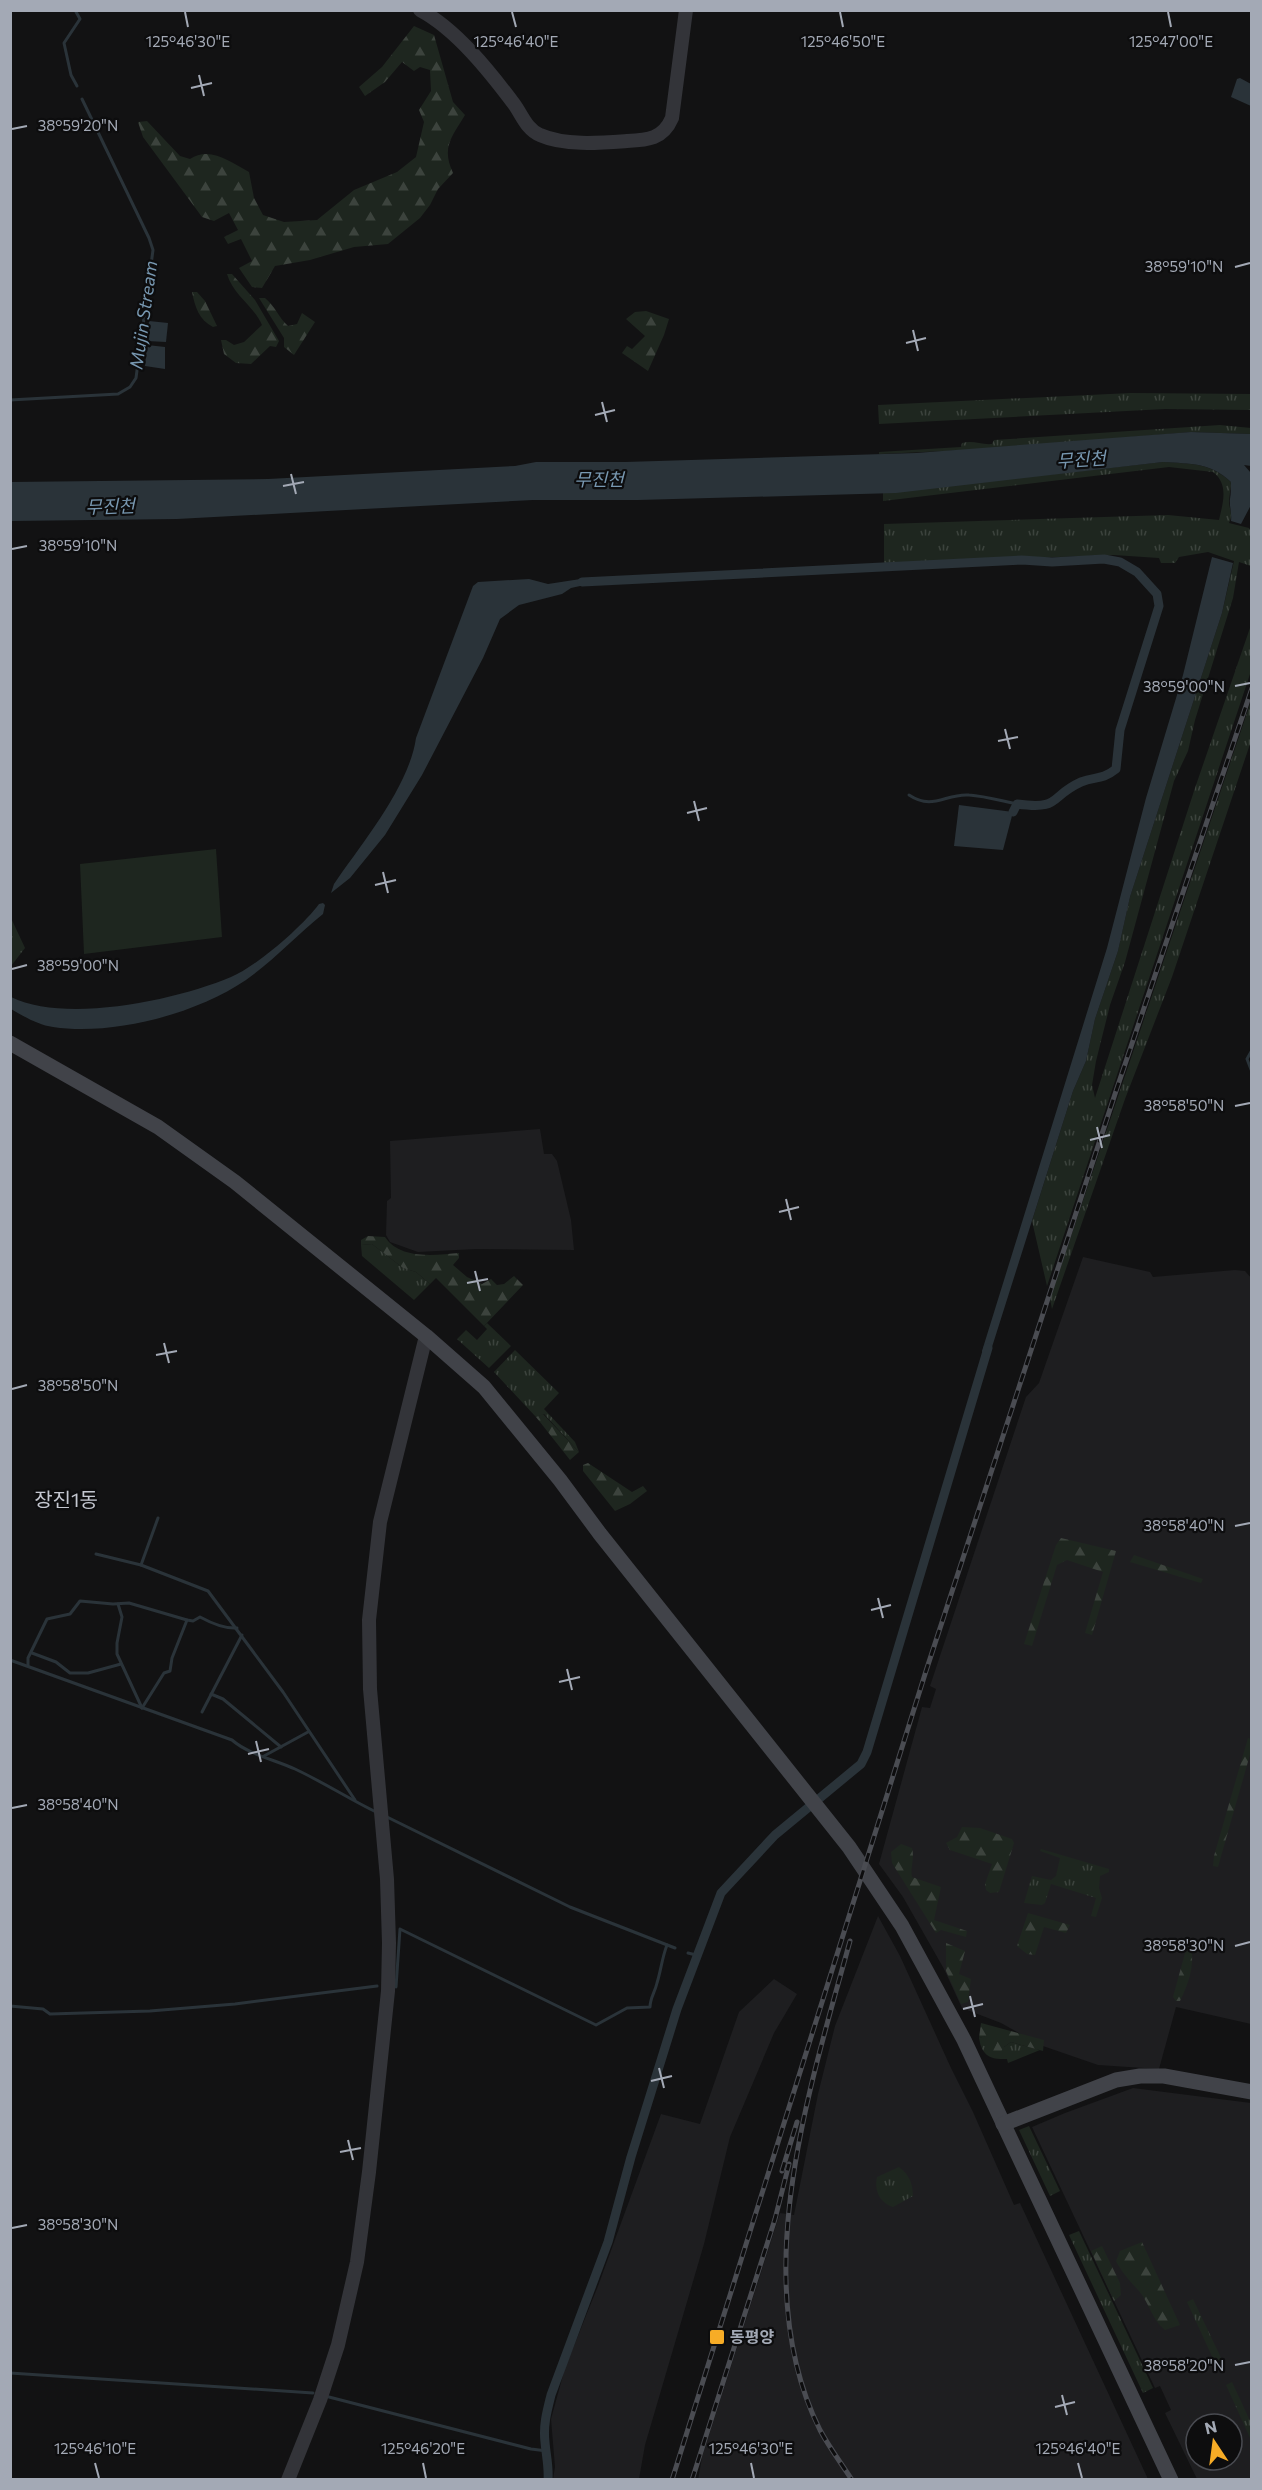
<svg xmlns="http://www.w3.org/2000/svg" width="1262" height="2490" font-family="Commissioner,'Noto Sans KR',sans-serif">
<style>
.built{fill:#1e1e20;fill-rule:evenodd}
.grass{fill:url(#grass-tufts)}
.forest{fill:url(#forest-firs)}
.garden{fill:#1e261f}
.water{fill:#2a3339}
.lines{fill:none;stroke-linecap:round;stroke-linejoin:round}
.stream{stroke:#2a3339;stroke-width:3}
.canal{stroke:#2a3339;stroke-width:9}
.tertiary{stroke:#333439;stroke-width:14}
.secondary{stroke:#414349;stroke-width:15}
.rail-casing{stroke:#4a4c52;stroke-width:5}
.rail{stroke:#0d0d0e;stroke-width:3;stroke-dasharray:9;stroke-linecap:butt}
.ticks{fill:none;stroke:#a3a9b5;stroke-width:2}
.poi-dot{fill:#f7ac26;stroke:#0d0d0e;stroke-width:2}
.labels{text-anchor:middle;stroke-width:4.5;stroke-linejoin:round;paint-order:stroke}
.poi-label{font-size:16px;font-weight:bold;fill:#a3a9b5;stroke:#0d0d0e;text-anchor:start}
.water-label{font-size:18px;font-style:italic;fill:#7898b1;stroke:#0d0d0e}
.quarter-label{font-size:20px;fill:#c4c7d0;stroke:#0d0d0e}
.ticks-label{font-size:15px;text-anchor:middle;fill:#a3a9b5;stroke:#0d0d0e;stroke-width:4.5;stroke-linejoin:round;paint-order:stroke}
</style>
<defs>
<pattern id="grass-tufts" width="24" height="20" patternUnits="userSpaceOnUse" patternTransform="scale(1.5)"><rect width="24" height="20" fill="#1e261f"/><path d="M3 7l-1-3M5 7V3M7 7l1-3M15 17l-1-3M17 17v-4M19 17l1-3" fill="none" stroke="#3c433d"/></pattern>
<pattern id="forest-firs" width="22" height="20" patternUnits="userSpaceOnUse" patternTransform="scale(1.5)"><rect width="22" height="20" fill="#1e261f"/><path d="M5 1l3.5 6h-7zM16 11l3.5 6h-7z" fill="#3c433d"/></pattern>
</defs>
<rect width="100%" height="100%" fill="#121213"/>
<g class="built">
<path d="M540,1129L544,1154H552L557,1161L571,1220L574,1250L476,1249L418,1252L390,1242L386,1235L387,1201L391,1198L390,1141Z"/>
<path d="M1083,1257L1150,1272L1153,1277L1235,1270L1245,1271L1252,1279L1251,2024L1176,2007L1159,2069L1098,2065L1040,2045L1001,2023L962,2008L944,1969L903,1897L879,1864L922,1707L930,1708L936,1689L930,1686L1026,1397L1039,1383Z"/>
<path d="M878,1916L900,1956L951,2068L973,2112L1014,2205L1020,2203L1148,2479L698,2480L702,2457L780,2213L794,2215L818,2094L835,2026Z"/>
<path d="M774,1979L797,1994L774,2033L730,2137L704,2244L645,2445L639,2479H553L555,2467L551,2419L565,2368L598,2286L661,2114L700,2124L739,2012Z"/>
<path d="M1133,2088L1251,2103V2479H1197L1165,2413L1171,2410L1160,2386L1155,2388L1032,2127L1065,2113ZM1196,2424H1232V2460H1196Z"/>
</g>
<g class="grass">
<path d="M1131,393L1251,394V410L1165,409L879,424L878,405Z"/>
<path d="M1220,425L1251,428V434L1191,432L989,449L879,454V452L961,447L962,443C973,440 981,445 992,444L994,440Z"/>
<path d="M1163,462C1191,464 1209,462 1231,482C1231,489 1229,496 1229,503C1230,511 1233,515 1229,523L1249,528L1251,532V566L1239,562L1233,598L1195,720L1188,751L1174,781L1125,962L1110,1005L1096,1061L1092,1085L1095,1098L1194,791L1251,625V671L1047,1286L1032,1221L1073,1091L1086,1061L1095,1019L1118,951L1130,897L1222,613L1234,561L1208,552L1179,557L1175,563H1161L1159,558L1114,555L884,563V524L1168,515L1219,520C1223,503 1229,484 1213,472L1169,467L883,501V493Z"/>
<path d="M1251,701V741L1172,977L1125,1099L1052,1309L1050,1299Z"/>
<path d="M10,916L25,948L11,966H10Z"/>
<path d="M372,1244L403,1268L416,1272L430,1284L414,1300L362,1256L361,1245Z"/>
<path d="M487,1323L511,1346L489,1368L457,1339L466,1330L477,1340L487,1329L484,1326Z"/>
<path d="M515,1350L559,1393L544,1409L575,1442L579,1452L544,1414L536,1417L494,1372Z"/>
<path d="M1041,1849L1109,1869V1872L1100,1876L1099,1888L1102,1898L1096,1917L1091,1916L1096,1898L1051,1884L1045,1903L1042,1905L1024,1903L1032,1876L1051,1880L1056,1876L1060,1858L1040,1851Z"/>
<path d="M992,2034L1004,2047L1011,2042L1040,2050L1008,2063L1007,2059C989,2060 982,2055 979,2038Z"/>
<path d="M1029,2126L1060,2191L1050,2196L1019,2130Z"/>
<path d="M899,2167C910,2176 912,2182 913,2196L893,2207C880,2203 874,2191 877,2177Z"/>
<path d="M1079,2231L1153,2388L1143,2393L1069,2235Z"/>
<path d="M1193,2299L1223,2362L1216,2365L1187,2302Z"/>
<path d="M1232,2382L1251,2423V2440L1226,2385Z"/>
</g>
<g class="forest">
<path d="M414,26L434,35L453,102L465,115C452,137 441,147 453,173L438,189L430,205L420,218L388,244L354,247L310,260L275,266L262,288L252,287L239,268L252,261L241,239L228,244L224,237L238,230L229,213L214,221L202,217L143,137L138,122L147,121L180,156L190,159C210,146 230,162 249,172L254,198L263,215L284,222L317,220L354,190L397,172L416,157L424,122L419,110L431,91L430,70L420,67L414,71L402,62L385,82L365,96L359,87L382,67Z"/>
<path d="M227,274H232L255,300L279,341L276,347L270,346L251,364L236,363L224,354L221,340H226L234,345L244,342L262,325C254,306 233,295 227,274Z"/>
<path d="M192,292H197L205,301L217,326L213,327C199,320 195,307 192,292Z"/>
<path d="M259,298H265C275,306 279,318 288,326L297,324L302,313L315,322L294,355L284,347V338Z"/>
<path d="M646,311L669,319L664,335L648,371L622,353L627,346L632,349L645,336L626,319L635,312Z"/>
<path d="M368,1236L385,1237C400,1260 436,1255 459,1253V1258L453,1265L467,1277L482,1284L491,1279L497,1285L504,1284L514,1276L523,1285L484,1326L436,1278L430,1284L416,1272L403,1268L372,1244L361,1245V1240Z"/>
<path d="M543,1414L579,1452L570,1460L536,1417Z"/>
<path d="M588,1463L632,1492L643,1486L647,1491L630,1504L615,1511L583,1471V1465Z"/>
<path d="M1061,1538L1116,1551L1092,1635L1085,1633L1103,1572L1067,1560L1057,1565L1032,1646L1024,1644L1056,1545Z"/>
<path d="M1134,1555L1203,1579L1201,1583L1130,1562Z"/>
<path d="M1248,1738L1251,1739V1751L1218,1867L1213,1866L1214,1856Z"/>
<path d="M962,1827L980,1828L1012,1839L1014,1843L999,1892L990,1893L986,1890L985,1884L992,1864L950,1850L946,1843L957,1837Z"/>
<path d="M901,1844L912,1848C915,1859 910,1866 912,1877L941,1887L934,1920L967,1931L966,1937L941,1930L936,1933L892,1863L891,1852Z"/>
<path d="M1028,1913L1070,1925L1066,1933L1044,1927L1035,1955L1027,1954L1017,1946Z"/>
<path d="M946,1943L965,1951L959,1974L971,1979L968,2002L961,2004L946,1971Z"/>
<path d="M1191,1948C1195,1965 1188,1985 1180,2001H1176L1173,1997L1185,1953Z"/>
<path d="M981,2023L1044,2040L1043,2051L1011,2042L1004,2047L999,2055L995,2054L993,2051L998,2041L992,2035L979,2038Z"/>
<path d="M1142,2242L1180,2325L1165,2330C1152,2320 1150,2304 1139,2291C1130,2281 1122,2273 1116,2261L1120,2251Z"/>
<path d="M1102,2246L1120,2283L1121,2295L1114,2301L1091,2251Z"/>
</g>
<path class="garden" d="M216,849L222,937L84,954L80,864Z"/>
<g class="water">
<path d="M1240,78L1251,84V106L1231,97L1237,79Z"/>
<path d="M149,321L168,323L166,342L147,341Z"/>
<path d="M147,345L165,347V369L145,366Z"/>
<path d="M1191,432L1251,434V466L1244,465L1251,473V505L1241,524L1231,521C1232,513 1229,505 1230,499C1231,493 1231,488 1231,482C1210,462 1191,464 1163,462L896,493L638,500H533L177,519L11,521V482L268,479L515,466L536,462H625L916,453Z"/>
<path d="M1212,557L1233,563L1222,613L1130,897L1118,951L1095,1019L1086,1061L1073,1091L986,1366L982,1351L1107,948L1146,798L1183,675Z"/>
<path d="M587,578L593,580L589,584L571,588L562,594L519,605L500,619L483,658L422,775L385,835L350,878L331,893L334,884C362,843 409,787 416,738L473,586L478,582L529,579L548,584Z"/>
<path d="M959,805L1013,812L1003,850L954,846Z"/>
<path d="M323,903L325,905L323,914C297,935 273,961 246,980C196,1014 113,1036 53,1027C38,1025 23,1016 11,1009V997C66,1024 176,1000 231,977C257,966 303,926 319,904Z"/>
</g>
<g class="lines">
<g class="stream">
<path d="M75,10L80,19L64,43L71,75L77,86"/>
<path d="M10,400L118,394L130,387L136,378L153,250L149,238L82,99"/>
<path d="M909,795C933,811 946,793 969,795C985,796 1002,801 1017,804"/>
<path d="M1252,1015V1031"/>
<path d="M1252,1050L1247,1059L1252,1072"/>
<path d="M96,1554L141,1565L208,1591L283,1692L355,1800"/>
<path d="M141,1565L158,1518"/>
<path d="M118,1604L122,1617L117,1643V1654L142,1708"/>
<path d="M32,1653L56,1662L70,1673H88L121,1664"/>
<path d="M10,1660L232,1740C248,1754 275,1760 295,1769C323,1782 349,1799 376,1812"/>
<path d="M28,1666V1658L47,1619L70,1614L80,1601L113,1604L129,1603L187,1620L193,1621L200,1617C211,1623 224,1629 237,1628"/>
<path d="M211,1694L223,1699L281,1747"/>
<path d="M142,1708L164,1673L170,1671L172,1658L187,1620"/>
<path d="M202,1712L242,1635"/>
<path d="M264,1756L308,1732"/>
<path d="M385,1816L570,1907L675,1948"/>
<path d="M688,1953L696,1955"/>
<path d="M396,1987L400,1929L596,2025L627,2008L650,2007C650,1998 655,1992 657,1983C661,1970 662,1958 667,1945"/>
<path d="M10,2006L43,2009L50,2014L150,2011L235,2004L377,1986"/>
<path d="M10,2373L313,2393"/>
<path d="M329,2397L531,2449L547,2451"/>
</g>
<g class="canal">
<path d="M582,582L1022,560L1052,562L1104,559L1120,562L1137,572L1157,594L1159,606L1120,730L1116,769C1101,781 1095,776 1081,782C1048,797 1062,810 1017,804L1013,812"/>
<path d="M548,2480C549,2466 546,2455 545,2442C543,2425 547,2411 551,2395L608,2242L631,2157L677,2009L721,1893L775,1835L861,1764L867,1752L988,1348"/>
</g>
<g class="tertiary">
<path d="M420,10C456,29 490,72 514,104C522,115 527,130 540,135C565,146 600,143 627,141C648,140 663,139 672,118L686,10"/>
<path d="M288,2480L320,2400L338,2345L357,2262L369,2172L388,1991L389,1943L387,1879L370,1689L369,1620L380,1522L426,1336"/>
</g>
<g class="secondary">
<path d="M10,1043L158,1127L235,1182L426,1336L484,1387L560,1480L600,1534L849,1847L902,1926L964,2040L1171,2480"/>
<path d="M1003,2124L1116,2080L1140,2076H1164L1252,2092"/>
</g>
<defs>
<g id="rail">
<path d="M850,1941C809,2090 746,2282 820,2430C829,2447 841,2463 852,2480"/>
<path d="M782,2171L797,2122"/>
<path d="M672,2480L926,1671L1116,1091L1252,688"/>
<path d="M692,2480L775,2219L789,2164"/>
</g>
</defs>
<use href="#rail" class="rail-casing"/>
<use href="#rail" class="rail"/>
</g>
<path class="ticks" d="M185,12L188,27M512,12L516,27M840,12L843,27M1168,12L1171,27M199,75L204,96M191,88L212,83M12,129L27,126M1235,267L1250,263M913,330L918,351M906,343L926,338M602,402L607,422M595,415L615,410M291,474L296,494M283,486L304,482M12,549L27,546M1235,686L1250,683M1005,729L1010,749M998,741L1018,737M694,801L699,821M687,813L707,808M383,872L388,893M375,885L396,880M12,969L27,965M1235,1106L1250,1103M1097,1127L1102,1148M1090,1140L1110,1135M786,1199L791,1220M779,1212L799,1207M475,1271L480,1291M467,1283L488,1279M164,1343L169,1363M156,1355L177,1351M12,1389L27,1385M1235,1526L1250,1523M878,1598L883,1618M871,1610L891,1605M567,1669L572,1690M559,1682L580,1677M256,1741L261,1762M248,1754L269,1749M12,1808L27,1805M1235,1946L1250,1942M970,1996L975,2017M963,2009L983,2004M659,2068L664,2088M651,2081L672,2076M348,2140L353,2160M340,2152L361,2148M12,2228L27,2225M1235,2365L1250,2362M1062,2395L1067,2415M1055,2407L1075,2402M95,2463L99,2478M423,2463L426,2478M751,2463L754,2478M1078,2463L1082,2478"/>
<rect class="poi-dot" x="709" y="2329" width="16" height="16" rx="3"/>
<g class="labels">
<g class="poi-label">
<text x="730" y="2343">동평양</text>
</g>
<g class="water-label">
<text transform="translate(144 315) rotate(-82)" y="6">Mujin Stream</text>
<text transform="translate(1081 460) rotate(-4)" y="6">무진천</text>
<text x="599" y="486">무진천</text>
<text transform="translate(110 507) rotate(-2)" y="6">무진천</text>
</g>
<g class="quarter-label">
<text x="66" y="1507">장진1동</text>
</g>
</g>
<g class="ticks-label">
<text x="188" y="47">125°46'30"E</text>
<text x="516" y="47">125°46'40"E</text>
<text x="843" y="47">125°46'50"E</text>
<text x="1171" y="47">125°47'00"E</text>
<text x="78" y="131">38°59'20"N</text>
<text x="1184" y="272">38°59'10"N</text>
<text x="78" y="551">38°59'10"N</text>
<text x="1184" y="692">38°59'00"N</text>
<text x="78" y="971">38°59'00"N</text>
<text x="1184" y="1111">38°58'50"N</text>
<text x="78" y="1391">38°58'50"N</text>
<text x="1184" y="1531">38°58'40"N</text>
<text x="78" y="1810">38°58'40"N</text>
<text x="1184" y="1951">38°58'30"N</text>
<text x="78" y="2230">38°58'30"N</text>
<text x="1184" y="2371">38°58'20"N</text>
<text x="95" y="2454">125°46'10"E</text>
<text x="423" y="2454">125°46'20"E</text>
<text x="751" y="2454">125°46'30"E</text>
<text x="1078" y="2454">125°46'40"E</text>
</g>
<rect width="1262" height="2490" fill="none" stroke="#a3a9b5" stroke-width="24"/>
<g transform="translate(1214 2442) rotate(347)"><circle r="28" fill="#0d0d0e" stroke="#494b51" stroke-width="1.5"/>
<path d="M0-4.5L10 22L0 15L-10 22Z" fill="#f7ac26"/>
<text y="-9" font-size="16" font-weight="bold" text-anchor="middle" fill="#a3a9b5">N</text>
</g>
</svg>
